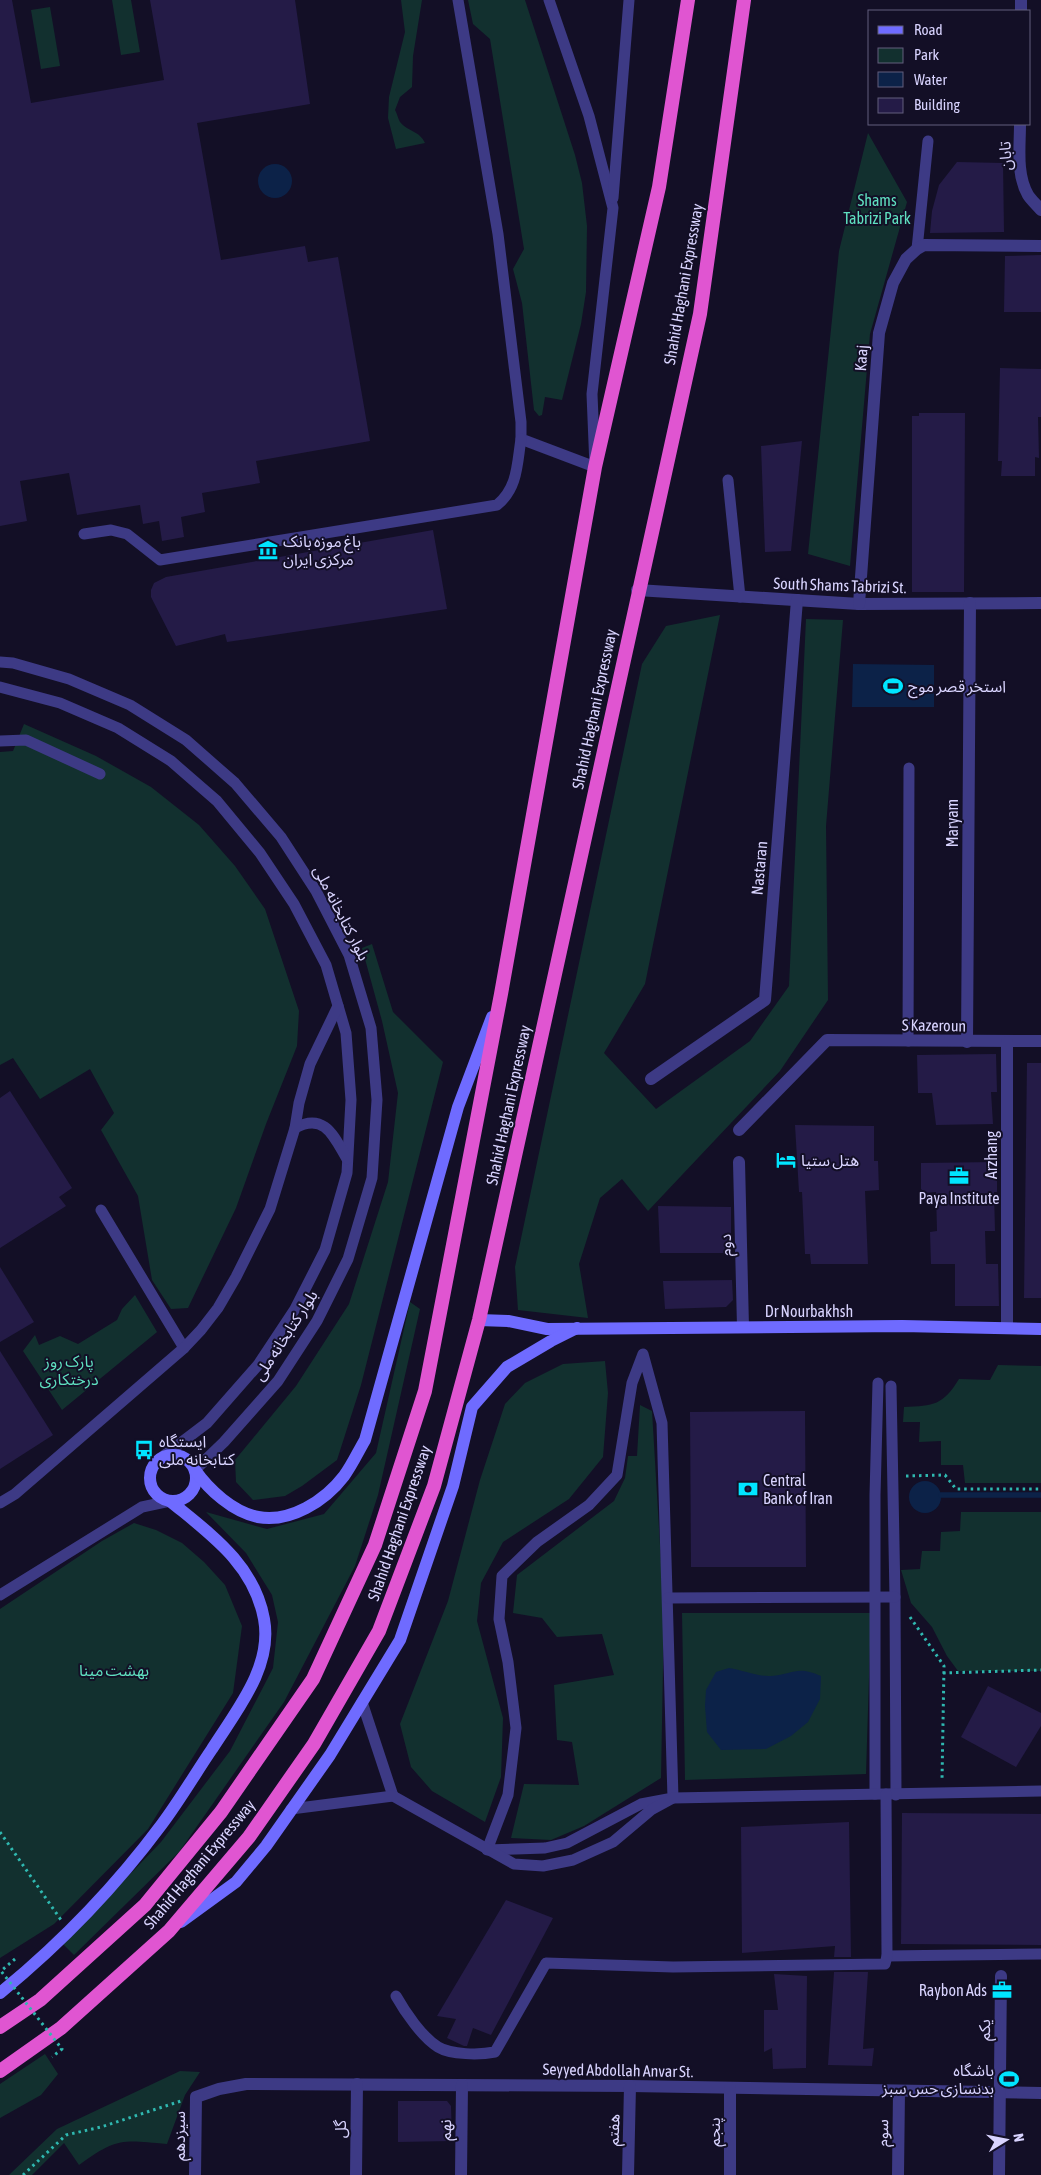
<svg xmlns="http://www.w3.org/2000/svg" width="1041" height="2175" font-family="'Asap Condensed','Noto Sans Arabic',sans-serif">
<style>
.green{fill:#12302f}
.water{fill:#0c2248}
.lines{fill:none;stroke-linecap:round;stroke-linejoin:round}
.stream{stroke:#0c2248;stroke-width:5.5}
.building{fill:#241b47}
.path{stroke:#2fb8b0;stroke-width:3;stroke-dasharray:2.5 4;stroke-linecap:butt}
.service{stroke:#3d3a85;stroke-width:11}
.minor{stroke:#3d3a85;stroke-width:12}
.secondary{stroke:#6f6bff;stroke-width:12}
.trunk{stroke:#e055d1;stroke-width:14}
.path-bridge{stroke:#2fb8b0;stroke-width:3;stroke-dasharray:2.5 4;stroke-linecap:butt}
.labels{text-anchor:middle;stroke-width:4;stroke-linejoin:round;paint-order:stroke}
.street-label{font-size:16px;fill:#d9d4ff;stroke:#130f26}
.park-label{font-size:16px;fill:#5fe0c0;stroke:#130f26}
.poi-label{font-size:16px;fill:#d9d4ff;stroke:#130f26;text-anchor:start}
</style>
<rect width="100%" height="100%" fill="#130f26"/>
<g class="green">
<path d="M112,0H131L140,52L121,55Z"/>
<path d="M401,0H422L413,56L412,87L400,97L395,110C397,113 398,119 400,122C407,131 420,131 425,143L396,149L388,118L389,97L405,32Z"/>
<path d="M468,0H525L575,155L582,183L587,226L586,292L581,324L562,400L545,397L542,415L539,416L534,410L522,303L513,269L524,249L490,39L473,24Z"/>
<path d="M50,7L60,66L41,69L31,10Z"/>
<path d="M868,133L907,202L870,334L850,566L808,554L839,251Z"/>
<path d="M720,615L645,984L604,1053L656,1109L750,1041L789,986L806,619L843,620L826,826L828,1000L780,1071L648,1211L622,1179L600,1198L579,1264L588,1318L518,1310L515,1267L642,664L666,626Z"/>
<path d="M24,724L96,756L151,787L199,825L235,866L265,909L299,1011L297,1046L266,1124L236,1208L188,1308L171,1309L152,1280L138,1196L101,1130L114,1113L90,1069L40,1099L13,1058L0,1065V752L13,751Z"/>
<path d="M372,944L393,1012L443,1062L361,1385L337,1460L302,1486L285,1496L253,1500L236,1482L235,1460L296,1386L349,1304L388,1182L398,1093L382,1021L362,948Z"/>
<path d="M135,1295L157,1332L62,1410L23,1351L35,1335L39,1345L60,1336L78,1344L117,1320L122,1309Z"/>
<path d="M410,1302L420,1309L378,1495L355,1566L284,1702L179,1852L74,1955L63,1944L161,1842L230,1751L273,1668L278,1622L272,1595L246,1553L206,1512L267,1529L324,1514L376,1453Z"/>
<path d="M605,1361L608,1393L603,1457L569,1499L503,1542L481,1583L477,1621L503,1718L501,1777L485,1822L432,1791L411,1767L400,1724L448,1601L480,1480L505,1404L525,1383L563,1364Z"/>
<path d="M998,1365L1041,1366V1483H965L963,1465H941V1441L919,1442L920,1422H903L904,1407C934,1406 943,1405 959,1379L990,1380Z"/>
<path d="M640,1405L652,1411L664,1612L661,1778L584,1826L551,1840L511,1838L524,1784L579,1785L572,1742L557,1740L554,1685L614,1675L602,1634L557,1637L542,1618L513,1613L517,1575L614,1501L625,1478L628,1456H637Z"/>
<path d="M961,1512H1041V1671H958L947,1656L932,1627L911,1603L901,1570L920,1569L922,1551H940L941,1532L960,1531Z"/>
<path d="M134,1523L156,1530L182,1543L204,1562L225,1585L242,1626L233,1693L148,1829L54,1924L0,1958V1609L102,1541Z"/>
<path d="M682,1613H871L866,1774L685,1780Z"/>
<path d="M45,2054L58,2074L41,2095L0,2118V2084Z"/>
<path d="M180,2071L200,2072L185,2095L167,2144C123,2140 117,2137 79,2165L64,2143L32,2175H9L57,2129Z"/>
</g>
<g class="water">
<circle cx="275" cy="181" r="17"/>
<path d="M853,664L934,665V707H852Z"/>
<circle cx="925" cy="1497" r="16"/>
<path d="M729,1668C743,1670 758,1677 771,1676C794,1674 797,1665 821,1676L820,1699L808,1722L791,1736L766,1749L721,1750L707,1732L705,1706L706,1690L716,1672Z"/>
</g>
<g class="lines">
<path class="stream" d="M941,1495H1041"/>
</g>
<g class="building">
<path d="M0,0H12L31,103L164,80L150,0H295L310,104L197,123L221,260L305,246L308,262L338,257L370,441L256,461L260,483L202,493L205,512L181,517L184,537L162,541L159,521L143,524L140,505L77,515L69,473L20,481L27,521L0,526Z"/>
<path d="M957,162L1003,163L1004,232L930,233L932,211L939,185Z"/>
<path d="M1041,255V312H1004L1005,256Z"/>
<path d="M1000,368L1041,369V417H1038L1039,458L1035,457V476H1001L1002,461H998Z"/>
<path d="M919,413H965L964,592H912V416H919Z"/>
<path d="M802,441L791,551L765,552L761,446Z"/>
<path d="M433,530L447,609L227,642L225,634L176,646L151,597V590L154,583L166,577Z"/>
<path d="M996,1054L997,1092H991L993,1124L936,1125L932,1093H918L917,1055Z"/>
<path d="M1027,1063H1041V1298H1024Z"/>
<path d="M10,1091L72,1188L59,1197L66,1206L0,1248V1098Z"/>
<path d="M795,1125L874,1126V1161H878L879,1190L865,1191L868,1264H811L810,1254H805L802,1192H799Z"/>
<path d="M997,1162V1192H994L995,1231H985L986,1264H998L999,1306H955V1264H931L930,1232L937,1231L936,1192L925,1193L921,1189V1163Z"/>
<path d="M658,1206L731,1207V1253H660Z"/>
<path d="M0,1267L34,1322L0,1342Z"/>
<path d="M732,1280L733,1300L726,1307L665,1309L663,1281Z"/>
<path d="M0,1351L53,1435L0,1469Z"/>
<path d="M805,1411L806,1567H691L690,1412Z"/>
<path d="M988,1686L1041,1713V1726L1016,1767L961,1737Z"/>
<path d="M902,1813L1041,1814V1945L901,1944Z"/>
<path d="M849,1822L851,1957H834L835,1946L742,1953L741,1827Z"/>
<path d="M506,1900L553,1918L491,2035L473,2028L467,2046H464L447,2038L456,2019L437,2016Z"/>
<path d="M834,1972H868L863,2049L874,2048L872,2066L828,2065Z"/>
<path d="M774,1974L807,1976L806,2068L773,2069L772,2048L764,2052V2010H778Z"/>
<path d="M398,2101H447L451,2106L452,2141L398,2142Z"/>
</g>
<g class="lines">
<g class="path">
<path d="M906,1476L945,1475L956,1489H1041"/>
<path d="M910,1617L944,1666L942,1780"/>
<path d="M943,1673L1041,1670"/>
<path d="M0,1832L61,1920"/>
<path d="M23,2175L66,2135L101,2127L181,2101"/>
</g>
<g class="service">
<path d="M458,0L498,234L521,422V439L595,467L592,394L613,208L589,116L549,0"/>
<path d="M613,198L629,0"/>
<path d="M917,249L928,141"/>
<path d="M728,480L740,597"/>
<path d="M84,534L111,530L127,534L160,560L497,505C518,488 517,464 521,439"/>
<path d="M0,662L13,663L69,679L130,705L186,740L235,783L281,837L316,891L349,955L371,1028L377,1100L372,1178L348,1259L317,1321L278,1381L224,1442L195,1470"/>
<path d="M0,687L60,703L118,728L171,761L217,801L260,853L294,904L326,965L346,1033L351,1100L347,1173L325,1250L295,1309L258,1365L207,1423L157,1461"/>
<path d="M0,741L26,740L100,774"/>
<path d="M908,1041L909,768"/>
<path d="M295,1128C325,1112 334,1137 347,1159"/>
<path d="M101,1210L184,1348"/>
<path d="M643,1354L662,1423L673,1798L641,1804L567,1843L545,1848L487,1850L508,1795L516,1728L508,1662L499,1619L502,1576L537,1542L589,1505L617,1475L632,1383Z"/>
<path d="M891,1386L895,1597L896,1795"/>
<path d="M0,1503L15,1494L184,1348L201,1330L218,1308L236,1277L270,1209L295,1128L299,1103L310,1064L338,1006"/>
<path d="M0,1595L142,1507L170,1501"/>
<path d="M668,1598L895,1597"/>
<path d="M362,1702L393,1796"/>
<path d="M875,1794V1495L878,1383"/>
<path d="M291,1809L393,1796L514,1864L543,1866L573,1860L613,1842L651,1810L673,1798L1041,1791"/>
<path d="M887,1956L1041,1954"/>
<path d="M396,1996C405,2012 422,2037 438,2047C451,2055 480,2055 495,2052L546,1963L673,1967L885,1964L887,1956L886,1794"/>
</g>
<g class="minor">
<path d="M1021,11V0"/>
<path d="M1020,124C1020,147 1016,174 1028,195C1031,200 1037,205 1041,210"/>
<path d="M637,590L859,604L1041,603"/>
<path d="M859,604L879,333L893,283L906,259L917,249L924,245L1041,246"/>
<path d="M967,1042L970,603"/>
<path d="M651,1079L765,1000L797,600"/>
<path d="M739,1130L827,1040L1041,1041"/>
<path d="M739,1162L743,1327"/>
<path d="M1007,1328V1042"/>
<path d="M195,2175L196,2097L219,2089L246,2084L630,2086L1041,2093"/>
<path d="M356,2175L357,2084"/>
<path d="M461,2175L462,2085"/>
<path d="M628,2175L630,2086"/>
<path d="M730,2175V2088"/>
<path d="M898,2175L899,2091"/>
<path d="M999,2175L1001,1976"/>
</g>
<g class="secondary">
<path d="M479,1320L508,1321L547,1329L902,1326L1041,1329"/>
<circle cx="173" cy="1478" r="23"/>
<path d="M195,1470C209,1490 233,1512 258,1517C290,1523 325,1501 344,1476C352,1465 358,1452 365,1440L458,1107L492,1017"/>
<path d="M181,1922L236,1882L266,1846L330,1755L400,1640L453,1486L472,1407L507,1367L551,1341L577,1328"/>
<path d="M0,1993C60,1944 116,1886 162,1824C180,1800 195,1774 212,1749C236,1711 273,1667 264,1619C254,1564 210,1534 170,1501"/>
</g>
<g class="trunk">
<path d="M0,2027L40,2000L145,1905L221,1812L313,1679L375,1545L425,1391L501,994L595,467L659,187L688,0"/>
<path d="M0,2071L61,2028L169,1931L249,1837L314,1744L379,1631L434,1486L479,1320L700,314L744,0"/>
</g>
<path class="path-bridge" d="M15,1959L1,1971L62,2049L52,2057"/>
</g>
<defs>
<symbol id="museum-bare" viewBox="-9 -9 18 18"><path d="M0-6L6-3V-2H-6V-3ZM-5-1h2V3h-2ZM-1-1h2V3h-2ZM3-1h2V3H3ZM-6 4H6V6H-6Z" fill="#00e5ff" stroke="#130f26" stroke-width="2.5" paint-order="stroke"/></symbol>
<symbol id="stadium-bare" viewBox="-9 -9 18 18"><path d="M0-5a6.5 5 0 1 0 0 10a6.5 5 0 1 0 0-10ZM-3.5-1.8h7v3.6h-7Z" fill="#00e5ff" stroke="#130f26" stroke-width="2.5" paint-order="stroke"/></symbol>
<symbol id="hotel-bare" viewBox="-9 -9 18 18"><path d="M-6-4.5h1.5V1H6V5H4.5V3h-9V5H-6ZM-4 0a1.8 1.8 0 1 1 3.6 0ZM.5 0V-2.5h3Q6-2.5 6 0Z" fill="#00e5ff" stroke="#130f26" stroke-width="2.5" paint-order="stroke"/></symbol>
<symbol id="office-bare" viewBox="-9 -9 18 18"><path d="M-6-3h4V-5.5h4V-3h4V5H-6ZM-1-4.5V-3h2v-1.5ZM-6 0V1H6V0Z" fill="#00e5ff" stroke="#130f26" stroke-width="2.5" paint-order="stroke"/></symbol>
<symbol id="bus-bare" viewBox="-9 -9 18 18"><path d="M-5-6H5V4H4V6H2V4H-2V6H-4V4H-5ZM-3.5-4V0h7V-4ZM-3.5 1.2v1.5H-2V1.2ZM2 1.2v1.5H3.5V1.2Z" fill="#00e5ff" stroke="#130f26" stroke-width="2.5" paint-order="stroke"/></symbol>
<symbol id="bank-bare" viewBox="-9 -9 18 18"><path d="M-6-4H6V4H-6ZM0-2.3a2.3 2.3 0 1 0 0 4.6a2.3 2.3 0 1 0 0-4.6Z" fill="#00e5ff" stroke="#130f26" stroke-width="2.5" paint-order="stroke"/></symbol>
</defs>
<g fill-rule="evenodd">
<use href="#museum-bare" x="254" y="536" width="28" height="28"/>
<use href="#stadium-bare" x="879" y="672" width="28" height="28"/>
<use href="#hotel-bare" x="772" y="1146" width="28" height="28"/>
<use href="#office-bare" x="945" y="1162" width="28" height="28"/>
<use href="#bus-bare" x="130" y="1436" width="28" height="28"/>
<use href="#bank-bare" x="734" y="1475" width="28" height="28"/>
<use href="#office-bare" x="988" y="1976" width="28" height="28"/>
<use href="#stadium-bare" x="995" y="2065" width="28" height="28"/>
</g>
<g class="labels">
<g class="street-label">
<text transform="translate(1005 156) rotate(-93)" y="6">تابان</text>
<text transform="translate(683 284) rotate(-80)" y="6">Shahid Haghani Expressway</text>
<text transform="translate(861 358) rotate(-86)" y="6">Kaaj</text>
<text transform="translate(840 585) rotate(2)" y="6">South Shams Tabrizi St.</text>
<text transform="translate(594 709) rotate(-78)" y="6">Shahid Haghani Expressway</text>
<text transform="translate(952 823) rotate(-90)" y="6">Maryam</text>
<text transform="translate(759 868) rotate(-85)" y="6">Nastaran</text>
<text transform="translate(342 913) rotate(63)" y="6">بلوار کتابخانه ملی</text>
<text transform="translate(934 1025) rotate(1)" y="6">S Kazeroun</text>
<text transform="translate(508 1105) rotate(-78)" y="6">Shahid Haghani Expressway</text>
<text transform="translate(991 1155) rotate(-90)" y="6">Arzhang</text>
<text transform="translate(725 1245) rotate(-91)" y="6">دوم</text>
<text x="809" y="1317">Dr Nourbakhsh</text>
<text transform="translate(285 1335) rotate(-57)" y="6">بلوار کتابخانه ملی</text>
<text transform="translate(399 1523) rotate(-71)" y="6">Shahid Haghani Expressway</text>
<text transform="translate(199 1864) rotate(-50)" y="6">Shahid Haghani Expressway</text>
<text transform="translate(984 2030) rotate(-89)" y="6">یکم</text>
<text transform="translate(618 2070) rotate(1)" y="6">Seyyed Abdollah Anvar St.</text>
<text transform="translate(340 2129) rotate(-90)" y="6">گل</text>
<text transform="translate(445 2130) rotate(-89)" y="6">نهم</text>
<text transform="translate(613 2130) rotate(-88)" y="6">هفتم</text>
<text transform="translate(714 2132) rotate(-90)" y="6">پنجم</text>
<text transform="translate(882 2133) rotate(-89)" y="6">سوم</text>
<text transform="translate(179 2136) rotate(-90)" y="6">سیزدهم</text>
</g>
<g class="park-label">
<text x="877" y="206">Shams<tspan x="877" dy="18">Tabrizi Park</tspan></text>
<text x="69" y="1367">پارک روز<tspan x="69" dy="18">درختکاری</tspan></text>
<text x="114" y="1676">بهشت مينا</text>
</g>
<g class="poi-label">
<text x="283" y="547">باغ موزه بانک<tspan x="283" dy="18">مرکزی ایران</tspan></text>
<text x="908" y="692">استخر قصر موج</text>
<text x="801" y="1166">هتل ستیا</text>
<text x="959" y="1204" text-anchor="middle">Paya Institute</text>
<text x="159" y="1447">ایستگاه<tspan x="159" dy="18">کتابخانه ملی</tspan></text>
<text x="763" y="1486">Central<tspan x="763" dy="18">Bank of Iran</tspan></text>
<text x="987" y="1996" text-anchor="end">Raybon Ads</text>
<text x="994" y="2076" text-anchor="end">باشگاه<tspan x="994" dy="18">بدنسازی حس سبز</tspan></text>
</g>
</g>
<rect x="868" y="10" width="162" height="115" fill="#130f26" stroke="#625e7d"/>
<rect x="878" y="26" width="25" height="8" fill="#6f6bff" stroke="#625e7d"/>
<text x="914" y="35" font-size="15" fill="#d9d4ff">Road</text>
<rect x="878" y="48" width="25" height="15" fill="#12302f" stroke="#625e7d"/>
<text x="914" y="60" font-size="15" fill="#d9d4ff">Park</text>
<rect x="878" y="72" width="25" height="15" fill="#0c2248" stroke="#625e7d"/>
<text x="914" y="85" font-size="15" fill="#d9d4ff">Water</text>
<rect x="878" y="98" width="25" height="15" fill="#241b47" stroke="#625e7d"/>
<text x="914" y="110" font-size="15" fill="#d9d4ff">Building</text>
<g transform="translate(1006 2140) rotate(80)" stroke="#130f26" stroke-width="4" paint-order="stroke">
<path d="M0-4L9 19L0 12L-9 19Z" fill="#d9d4ff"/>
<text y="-8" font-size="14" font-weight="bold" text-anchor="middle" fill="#d9d4ff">N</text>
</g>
</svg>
